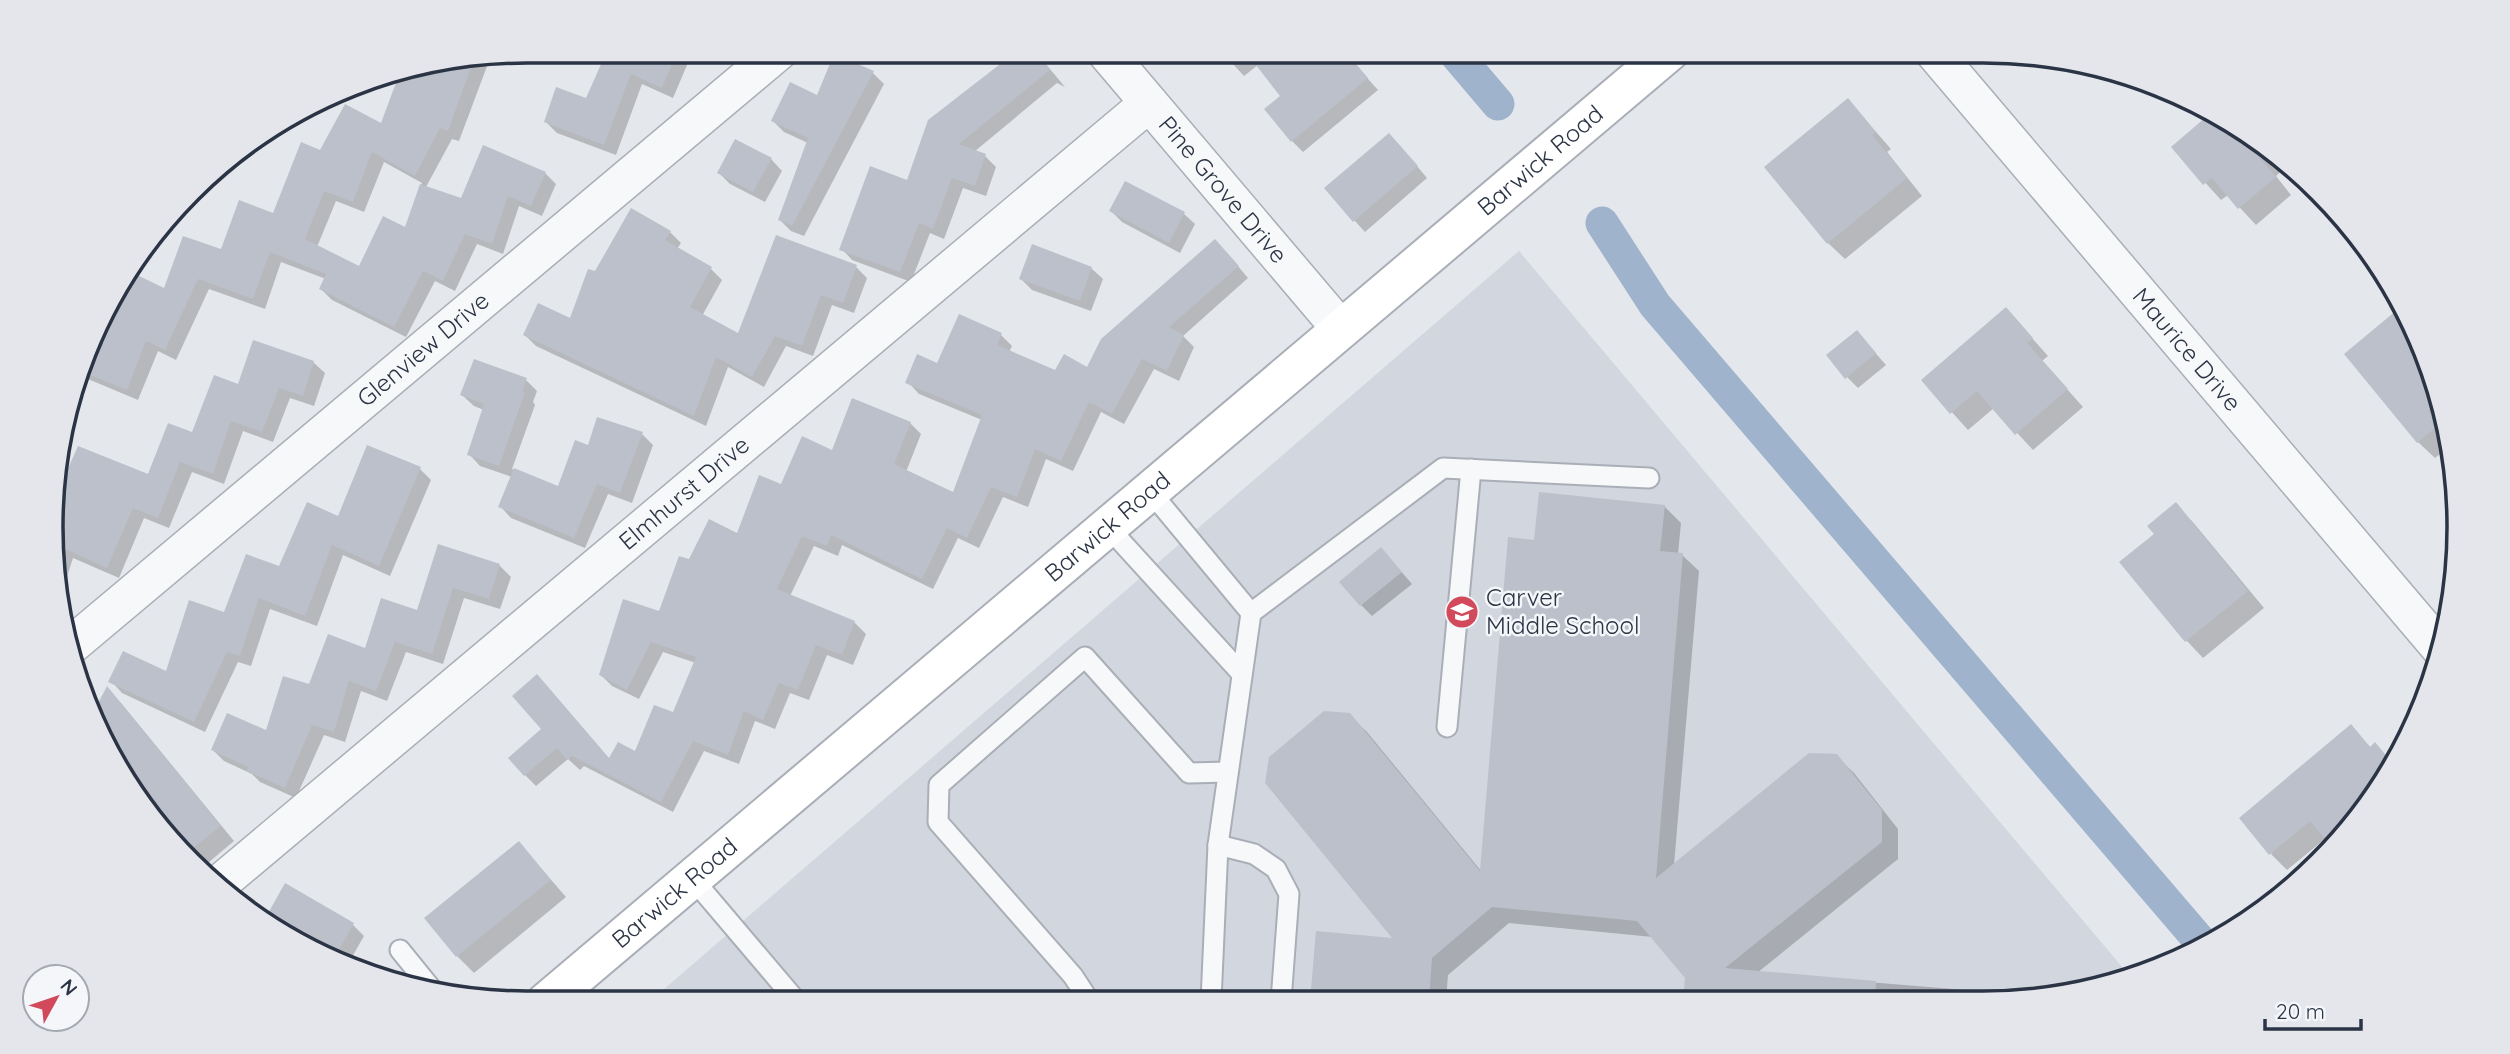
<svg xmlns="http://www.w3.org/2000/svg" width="2510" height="1054" font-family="Quicksand,sans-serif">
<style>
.built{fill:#d2d6de}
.shadow{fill:#0003;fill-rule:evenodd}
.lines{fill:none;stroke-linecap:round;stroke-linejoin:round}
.canal{stroke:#9fb4cc;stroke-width:33}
.building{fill:#bbc0ca}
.lane-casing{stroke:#a9aeb7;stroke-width:23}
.street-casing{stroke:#a9aeb7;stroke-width:40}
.secondary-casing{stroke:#a9aeb7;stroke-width:42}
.lane{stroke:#f7f8fa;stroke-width:19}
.street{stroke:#f7f8fa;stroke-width:37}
.secondary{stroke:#fff;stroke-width:38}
.labels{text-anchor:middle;stroke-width:5;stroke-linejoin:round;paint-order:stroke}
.street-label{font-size:24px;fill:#2b3445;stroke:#f4f6f9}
.poi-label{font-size:24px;fill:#2b3445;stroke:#f4f6f9;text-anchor:start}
.rim{fill:none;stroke:#2b3445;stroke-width:3.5}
</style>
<rect width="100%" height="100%" fill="#e4e7ec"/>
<path class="built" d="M1519,251L2128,974L2046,999L648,1003Z"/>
<g class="shadow">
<path d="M609,51H693L673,98L642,84L616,155L557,133L546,122L587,101Z"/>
<path d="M991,51H1035L1065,87L1057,83L974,152L985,156L996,167L986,196L963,188L944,239L930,233L911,282L852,260L842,249L908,182L1008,59Z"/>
<path d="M1221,51H1294L1311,72L1337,51H1343L1378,90L1303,152L1292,141L1282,96L1258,65L1244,76Z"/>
<path d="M485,58L489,61L459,141L452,139L426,187L462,200L545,173L556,184L542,216L519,206L503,254L477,244L455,291L435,281L406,337L332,300L321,289L326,279L281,262L265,309L209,289L176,360L158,351L138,400L76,374L92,340L104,345L165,290L274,215L321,152L382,126L415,81L420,68ZM384,162L422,183L406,229L360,269L317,247L336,201L364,212Z"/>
<path d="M873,73L884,84L804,236L791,231L780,220L808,143L784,132L773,121Z"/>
<path d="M1848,100L1891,149L1887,152L1922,196L1845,259L1828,243Z"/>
<path d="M2215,112L2273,152L2286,167L2276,176L2291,195L2256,225L2228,195L2221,200L2173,147Z"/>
<path d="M1400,146L1427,178L1365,232L1354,220Z"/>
<path d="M771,159L782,171L765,202L730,184L719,173Z"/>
<path d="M1111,211L1183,213L1195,224L1180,253L1122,222Z"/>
<path d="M670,232L681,243L677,249L711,269L722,280L702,316L739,336L856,267L867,278L854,313L832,305L813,356L786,346L764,387L728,367L706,426L536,346L525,335L571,320L596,274Z"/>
<path d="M1226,252L1248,278L1183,336L1194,347L1179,381L1154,369L1124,424L1101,412L1073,471L1046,459L1028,507L1003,497L979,548L958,538L933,589L842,545L838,556L814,546L790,596L854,622L866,634L853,665L827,655L809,700L790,693L775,729L755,721L739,764L704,751L673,812L584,766L580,770L568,759L536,786L525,775L543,730L537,676L610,760L636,753L674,715L696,663L663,652L639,699L612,686L601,675L660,613L690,562L738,535L782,486L833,453L910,423L921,434L906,472L954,495L982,420L919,394L908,382L1001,335L1012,346L1009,352L1056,372L1088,369Z"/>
<path d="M1091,268L1103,279L1091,311L1032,290L1021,279Z"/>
<path d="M2404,307L2410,316L2443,403L2450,446L2435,458L2418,442L2347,354Z"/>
<path d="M2006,309L2048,356L2042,361L2083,407L2033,450L1994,408L1968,430L1923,380Z"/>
<path d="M1857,332L1886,365L1858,388L1847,377Z"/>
<path d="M313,362L325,373L314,406L290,398L273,442L243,431L224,484L192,472L169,528L144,518L119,578L73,558L59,602L56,500L79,448L149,476L194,435L239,386Z"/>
<path d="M526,380L537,391L533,402L535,405L512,469L559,489L589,447L642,434L653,445L632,503L608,494L585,548L511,518L500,506L512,477L480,466L469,454L484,410L474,406L462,395Z"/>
<path d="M66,417L72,422L58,450Z"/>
<path d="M420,469L431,480L390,576L343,555L317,626L270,609L251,666L238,662L205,732L122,693L111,681L167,674L280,569L339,518Z"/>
<path d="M2175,505L2192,521L2264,608L2203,658L2187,641L2122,562L2156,534Z"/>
<path d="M1664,506L1681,523L1678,554L1682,555L1699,571L1674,865L1836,756L1854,773L1898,829V859L1757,973L2052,997L2046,999L1685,1000L1687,978L1653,937L1509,923L1448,975L1446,1001H1312L1318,933L1397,941L1349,715L1367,732L1482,872L1536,542Z"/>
<path d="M439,546L500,566L511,577L500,609L464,598L443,664L406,652L387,701L361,691L345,742L324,735L296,798L260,782L252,774L224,761L213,750L267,733L311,687L418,612Z"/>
<path d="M1392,561L1412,584L1372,616L1361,605Z"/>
<path d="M107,689L121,703L234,841L202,868L132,793L136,790L129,787L92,719Z"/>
<path d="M2351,726L2371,748L2375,745L2393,763L2379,791L2332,845L2326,838L2287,870L2271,854Z"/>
<path d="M519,843L566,897L474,973L457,956Z"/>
<path d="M285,886L353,925L364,936L348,964L266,920Z"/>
</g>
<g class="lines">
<g class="canal">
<path d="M1453,51L1498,104"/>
<path d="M1602,223L1655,305L2205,947"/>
</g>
</g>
<g class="building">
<path d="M577,51H656L674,59L662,88L631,74L604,145L544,122L556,87L586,98L602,62Z"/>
<path d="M1017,51H1035L1050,70L959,144L986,154L975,186L952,178L933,229L919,223L900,272L839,250L870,166L907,180L928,120Z"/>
<path d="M1245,51H1345L1368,78L1291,142L1264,109L1280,96Z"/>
<path d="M834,54L874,71L792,226L778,220L808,138L771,121L790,82L817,95Z"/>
<path d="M474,59L448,131L440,128L415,176L372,152L353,202L324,191L305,239L359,266L383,216L405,227L420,184L461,198L483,145L546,172L531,206L508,196L492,244L465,234L443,281L423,271L394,327L319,289L326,274L270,252L253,299L198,279L165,350L146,341L127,390L78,370L92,338L103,343L135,274L164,288L183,236L221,249L239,200L273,213L301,142L320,150L345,104L381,123L400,72Z"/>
<path d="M1848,98L1876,132L1872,135L1907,178L1827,244L1764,167Z"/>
<path d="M2213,111L2270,150L2260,158L2276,177L2238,209L2212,178L2203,185L2171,147Z"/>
<path d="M1389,133L1418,166L1353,222L1324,188Z"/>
<path d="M735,139L772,158L753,192L717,173Z"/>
<path d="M1125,181L1185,212L1169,243L1109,211Z"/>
<path d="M631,208L671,231L665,240L712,267L690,307L738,333L776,235L857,265L843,303L821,295L802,346L775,336L752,377L716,357L694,416L523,335L538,303L570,318L588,269L595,271Z"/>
<path d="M1215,239L1239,266L1169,327L1184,335L1167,371L1142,359L1112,414L1089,402L1061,461L1035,449L1017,497L991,487L967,538L947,528L922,579L831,535L827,546L802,536L777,589L855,621L842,655L816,645L798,690L779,683L763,720L744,711L728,755L693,741L661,802L572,756L567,760L557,748L524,776L508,758L541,729L512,696L537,674L609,758L618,742L635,751L654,705L673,712L696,657L651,642L627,690L599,675L623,599L659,611L679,556L689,559L709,519L737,533L759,475L781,484L802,436L832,450L852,398L911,422L894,464L953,492L982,415L905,383L917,354L937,363L959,314L1002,333L997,345L1055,370L1064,354L1087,367L1101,339Z"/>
<path d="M1032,244L1092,267L1080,301L1019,279Z"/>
<path d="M2403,305L2410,316L2442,400L2428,411L2440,424L2417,443L2344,354Z"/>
<path d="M2006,307L2033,338L2027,343L2068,389L2015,435L1977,391L1950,414L1921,380Z"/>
<path d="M1857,330L1876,353L1845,379L1826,355Z"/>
<path d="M253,340L314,361L303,396L279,388L262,432L231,421L213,474L180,462L158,518L133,508L107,568L58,546L56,496L78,446L148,474L168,423L192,432L214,375L238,384Z"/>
<path d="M474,359L527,378L522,391L525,392L499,466L467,455L484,404L460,395Z"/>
<path d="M597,417L643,432L620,493L597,484L574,538L498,507L514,468L558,486L575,440L588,445Z"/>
<path d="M367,445L421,467L379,566L332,545L305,616L259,598L240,656L227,652L194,722L108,682L123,651L166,671L189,600L224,612L246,554L279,566L307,502L338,516Z"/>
<path d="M1539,492L1665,505L1660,551L1683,553L1656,878L1809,753L1837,754L1882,810V842L1725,968L1876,981L1875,1000H1683L1685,978L1637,921L1492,907L1432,958L1429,1001H1310L1316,931L1392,938L1265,783L1269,757L1324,711L1350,713L1480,871L1508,537L1534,540Z"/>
<path d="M2176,502L2248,591L2185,642L2119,562L2154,534L2147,526Z"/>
<path d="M438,544L500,564L489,599L453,588L432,654L395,642L376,691L349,681L334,732L312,725L285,788L247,771L248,767L211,750L227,713L266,730L283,676L309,684L328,634L365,648L381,598L417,610Z"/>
<path d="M1381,547L1402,572L1360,606L1339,582Z"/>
<path d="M107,686L221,826L188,852L131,791L91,717Z"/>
<path d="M2351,724L2370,747L2375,742L2393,764L2379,791L2331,846L2310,821L2269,855L2239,818Z"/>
<path d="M519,841L551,880L456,957L424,918Z"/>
<path d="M285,883L354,923L335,957L266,917Z"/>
</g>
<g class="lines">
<defs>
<g id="lane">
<path d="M1149,490L1251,613"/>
<path d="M1107,526L1242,674"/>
<path d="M1447,727L1471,469"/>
<path d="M1218,845L1254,854L1276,869L1289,894L1281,1001"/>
<path d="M692,878L798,1003"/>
<path d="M400,950L430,987"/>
<path d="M1211,1001L1218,845L1251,613L1443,468L1649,478"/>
<path d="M1090,1002L1073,976L938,822L939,785L1085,657L1189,773L1228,772"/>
</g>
<g id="street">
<path id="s1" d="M1105,51L1340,328"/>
<path id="s2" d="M1933,51L2441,649"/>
<path id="s3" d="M68,648L779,51"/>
<path id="s4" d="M218,885L1149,103"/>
</g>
<g id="secondary">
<path id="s5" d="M545,1003L1670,51"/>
</g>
</defs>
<use href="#lane" class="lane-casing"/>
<use href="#street" class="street-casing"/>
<use href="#secondary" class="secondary-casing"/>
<use href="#lane" class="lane"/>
<use href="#street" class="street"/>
<use href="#secondary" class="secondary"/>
</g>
<defs>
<symbol id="school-disc" viewBox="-11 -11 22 22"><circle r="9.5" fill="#d1495b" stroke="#f4f6f9"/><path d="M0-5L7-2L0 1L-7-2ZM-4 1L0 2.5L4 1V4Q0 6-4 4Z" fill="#fff"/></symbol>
</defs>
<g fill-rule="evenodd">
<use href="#school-disc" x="1443" y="593" width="38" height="38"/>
</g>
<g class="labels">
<g class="street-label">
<text dy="8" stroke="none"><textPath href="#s5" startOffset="1304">Barwick Road</textPath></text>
<text dy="8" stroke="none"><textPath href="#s1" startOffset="182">Pine Grove Drive</textPath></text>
<text dy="8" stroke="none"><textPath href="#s3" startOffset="464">Glenview Drive</textPath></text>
<text dy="8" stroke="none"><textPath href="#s2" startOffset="392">Maurice Drive</textPath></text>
<text dy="8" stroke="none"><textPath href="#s4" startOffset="609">Elmhurst Drive</textPath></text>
<text dy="8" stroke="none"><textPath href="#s5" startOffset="737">Barwick Road</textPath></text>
<text dy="8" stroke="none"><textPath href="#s5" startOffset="170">Barwick Road</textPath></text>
</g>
<g class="poi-label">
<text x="1486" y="606">Carver<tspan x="1486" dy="28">Middle School</tspan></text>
</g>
</g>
<path d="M0 0H2510V1054H0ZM527 63H1983A464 464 0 0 1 2447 527V527A464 464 0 0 1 1983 991H527A464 464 0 0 1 63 527V527A464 464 0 0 1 527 63Z" fill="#e4e6eb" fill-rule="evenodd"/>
<path class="rim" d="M527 63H1983A464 464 0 0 1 2447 527V527A464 464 0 0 1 1983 991H527A464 464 0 0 1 63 527V527A464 464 0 0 1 527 63Z"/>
<g transform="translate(56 998) rotate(50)"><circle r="33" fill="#f4f6f9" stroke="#a4a8b1" stroke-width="2"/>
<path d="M0-5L12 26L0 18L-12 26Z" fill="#d1495b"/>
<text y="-10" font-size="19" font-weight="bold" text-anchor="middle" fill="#2b3445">N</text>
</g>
<path d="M2265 1019v10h96v-10" fill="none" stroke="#2b3445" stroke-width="3.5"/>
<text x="2276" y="1019" font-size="21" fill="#2b3445" stroke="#f4f6f9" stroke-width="5" paint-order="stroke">20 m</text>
</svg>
